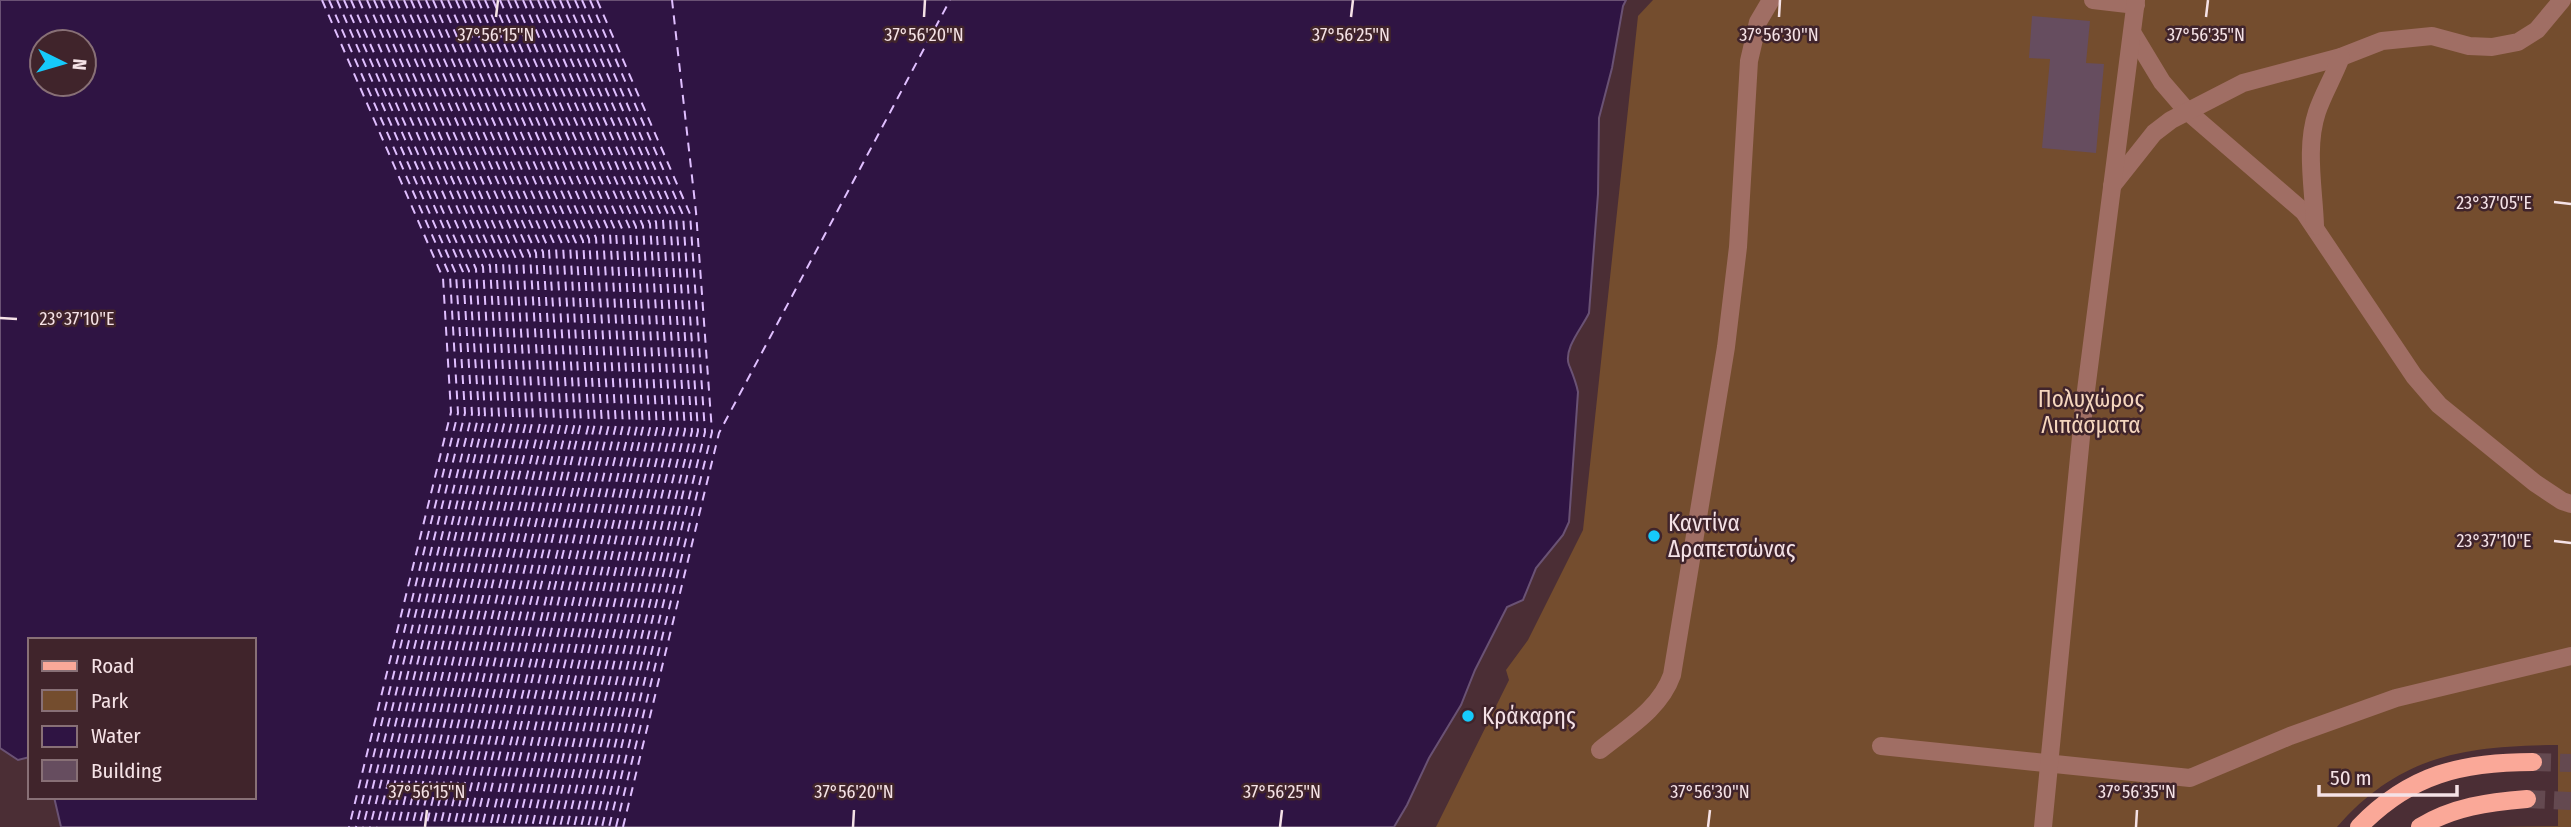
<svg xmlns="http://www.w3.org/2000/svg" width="2571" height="827" font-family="'Fira Sans Condensed',sans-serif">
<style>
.green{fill:#744d2e}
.water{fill:#2f1443;stroke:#6a5274;stroke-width:2;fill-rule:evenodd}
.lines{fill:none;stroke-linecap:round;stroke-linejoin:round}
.ferry{stroke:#e0bfff;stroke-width:2;stroke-dasharray:9 7;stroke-linecap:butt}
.building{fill:#664d5f}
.major-tunnel{stroke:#644950;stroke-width:18;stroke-dasharray:18 9;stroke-linecap:butt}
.minor{stroke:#a06e64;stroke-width:18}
.major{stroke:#faa898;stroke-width:18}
.ticks{fill:none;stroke:#f5e2e6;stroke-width:2.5}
.poi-dot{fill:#16cafb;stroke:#40242b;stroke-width:2.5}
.labels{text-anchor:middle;stroke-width:5;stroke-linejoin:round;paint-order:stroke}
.park-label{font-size:23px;fill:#f5d6be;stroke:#40242b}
.poi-label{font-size:23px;fill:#f5e2e6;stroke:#40242b;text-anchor:start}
.ticks-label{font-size:18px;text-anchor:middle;fill:#f5e2e6;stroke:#40242b;stroke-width:5;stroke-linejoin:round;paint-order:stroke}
</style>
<rect width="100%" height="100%" fill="#4b2e35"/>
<path class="green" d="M1653,0H2571V827H2495L2558,826V745C2466,746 2401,754 2337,827H1436L1509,680L1506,670L1528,640L1583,530L1638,16Z"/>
<path class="water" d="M0,0H1626L1623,6L1612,68L1599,118L1598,194L1589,313C1582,328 1563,349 1569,365C1573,375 1576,382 1578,392L1569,522L1563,535L1536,568L1523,600L1507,607L1475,670L1461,705L1429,758L1407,805L1394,827H61L54,797H254V640H30V757L18,760L0,748ZM42,42H84V84H42Z"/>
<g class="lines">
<g class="ferry">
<path d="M322,0L443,278L451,412L349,827"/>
<path d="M329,0L450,276L458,413L356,827"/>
<path d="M337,0L456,274L465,413L363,827"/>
<path d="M344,0L463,272L472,414L370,827"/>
<path d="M351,0L469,271L479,414L377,827"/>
<path d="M359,0L476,269L485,415L384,827"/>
<path d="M367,0L483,267L492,415L391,827"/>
<path d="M374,0L490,266L499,416L398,827"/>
<path d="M381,0L496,264L506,416L405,827"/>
<path d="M389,0L503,262L513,417L412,827"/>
<path d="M396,0L509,260L520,418L419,827"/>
<path d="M404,0L516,259L527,418L426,827"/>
<path d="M411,0L523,257L533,419L433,827"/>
<path d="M418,0L530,255L541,419L440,827"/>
<path d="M426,0L536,253L547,420L447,827"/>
<path d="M433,0L543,252L554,420L454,827"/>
<path d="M441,0L549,250L561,421L461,827"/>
<path d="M448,0L556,248L568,421L468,827"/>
<path d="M456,0L563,246L575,422L475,827"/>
<path d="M463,0L570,245L581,422L482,827"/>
<path d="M471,0L576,243L589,423L490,827"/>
<path d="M478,0L583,241L595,423L496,827"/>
<path d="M485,0L589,239L602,424L503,827"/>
<path d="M493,0L596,238L609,424L511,827"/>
<path d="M500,0L603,236L616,425L518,827"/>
<path d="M508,0L610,234L623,425L525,827"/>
<path d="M515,0L616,232L630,426L532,827"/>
<path d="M523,0L623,231L637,426L539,827"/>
<path d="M530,0L630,229L643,427L546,827"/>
<path d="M538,0L636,227L650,428L553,827"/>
<path d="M545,0L643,226L657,428L560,827"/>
<path d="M552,0L650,224L664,429L567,827"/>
<path d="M560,0L656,222L671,429L574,827"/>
<path d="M567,0L663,220L678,429L581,827"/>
<path d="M575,0L670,219L685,430L588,827"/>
<path d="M582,0L676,217L692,431L595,827"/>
<path d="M590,0L683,215L698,431L602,827"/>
<path d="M597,0L690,214L705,432L609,827"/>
<path d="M616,827L712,432L696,212L672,0"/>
<path d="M623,827L719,433L950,0"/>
</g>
</g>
<path class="building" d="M2032,16L2090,21L2086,63L2104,64L2096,153L2042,148L2050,59L2029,58Z"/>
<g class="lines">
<g class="major-tunnel">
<path d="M2533,762L2571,763"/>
<path d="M2527,799L2571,801"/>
</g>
<g class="minor">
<path d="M2093,0L2136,5"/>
<path d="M2133,34L2162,82L2187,111L2304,212L2414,376L2439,405L2535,483L2562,501L2571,504"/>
<path d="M2112,186L2154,133L2171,120L2243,83L2341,57L2382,41L2432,36L2469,46L2492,47L2518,42L2537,30L2562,0"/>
<path d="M2315,226C2314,190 2305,148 2317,112C2323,94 2334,76 2341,57"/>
<path d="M1881,746L2190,778L2290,736L2396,698L2571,656"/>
<path d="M1600,750C1627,728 1660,709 1672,675L1726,347L1738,247L1749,61L1758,22L1771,0"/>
<path d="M2043,827L2084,406L2136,0"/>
</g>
<g class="major">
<path d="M2359,827C2410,774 2462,762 2533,762"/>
<path d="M2420,827C2453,807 2488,802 2527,799"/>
</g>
</g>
<path class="ticks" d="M496,17L498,0M924,17L925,0M1351,17L1353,0M1779,17L1780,0M2206,17L2208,0M2554,202L2571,204M0,318L17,319M2554,541L2571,543M425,827L427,810M853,827L854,810M1280,827L1282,810M1708,827L1710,810M2136,827L2137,810"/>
<g class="poi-dot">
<circle cx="1654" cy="536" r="7"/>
<circle cx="1468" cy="716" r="7"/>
</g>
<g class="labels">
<g class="park-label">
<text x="2091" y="407">Πολυχώρος<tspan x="2091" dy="26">Λιπάσματα</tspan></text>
</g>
<g class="poi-label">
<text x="1668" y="531">Καντίνα<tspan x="1668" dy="26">Δραπετσώνας</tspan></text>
<text x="1482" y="724">Κράκαρης</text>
</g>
</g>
<g class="ticks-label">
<text x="496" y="41">37°56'15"N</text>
<text x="924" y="41">37°56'20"N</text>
<text x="1351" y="41">37°56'25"N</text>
<text x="1779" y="41">37°56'30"N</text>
<text x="2206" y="41">37°56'35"N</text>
<text x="2494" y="209">23°37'05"E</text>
<text x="77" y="325">23°37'10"E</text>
<text x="2494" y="547">23°37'10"E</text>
<text x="427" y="798">37°56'15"N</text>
<text x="854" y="798">37°56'20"N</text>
<text x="1282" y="798">37°56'25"N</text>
<text x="1710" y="798">37°56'30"N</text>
<text x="2137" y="798">37°56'35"N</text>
</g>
<rect x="28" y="638" width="228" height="161" fill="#40242b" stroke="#887076" stroke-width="2"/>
<rect x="42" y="661" width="35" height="10" fill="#faa898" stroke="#887076" stroke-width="2"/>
<text x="91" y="673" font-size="21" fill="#f5e2e6">Road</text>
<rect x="42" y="690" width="35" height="21" fill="#744d2e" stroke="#887076" stroke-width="2"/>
<text x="91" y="708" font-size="21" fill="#f5e2e6">Park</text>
<rect x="42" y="726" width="35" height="21" fill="#2f1443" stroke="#887076" stroke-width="2"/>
<text x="91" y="743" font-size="21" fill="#f5e2e6">Water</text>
<rect x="42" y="760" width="35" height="21" fill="#664d5f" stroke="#887076" stroke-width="2"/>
<text x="91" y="778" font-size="21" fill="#f5e2e6">Building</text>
<g transform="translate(63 63) rotate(95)"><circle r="33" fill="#40242b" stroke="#887076" stroke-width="2"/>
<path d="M0-5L12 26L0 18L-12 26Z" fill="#16cafb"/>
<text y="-10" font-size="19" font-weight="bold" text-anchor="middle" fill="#f5e2e6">N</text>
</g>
<path d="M2319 785v10h138v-10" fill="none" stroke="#f5e2e6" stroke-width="3.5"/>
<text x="2330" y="785" font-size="21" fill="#f5e2e6" stroke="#40242b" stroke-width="5" paint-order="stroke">50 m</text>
</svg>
